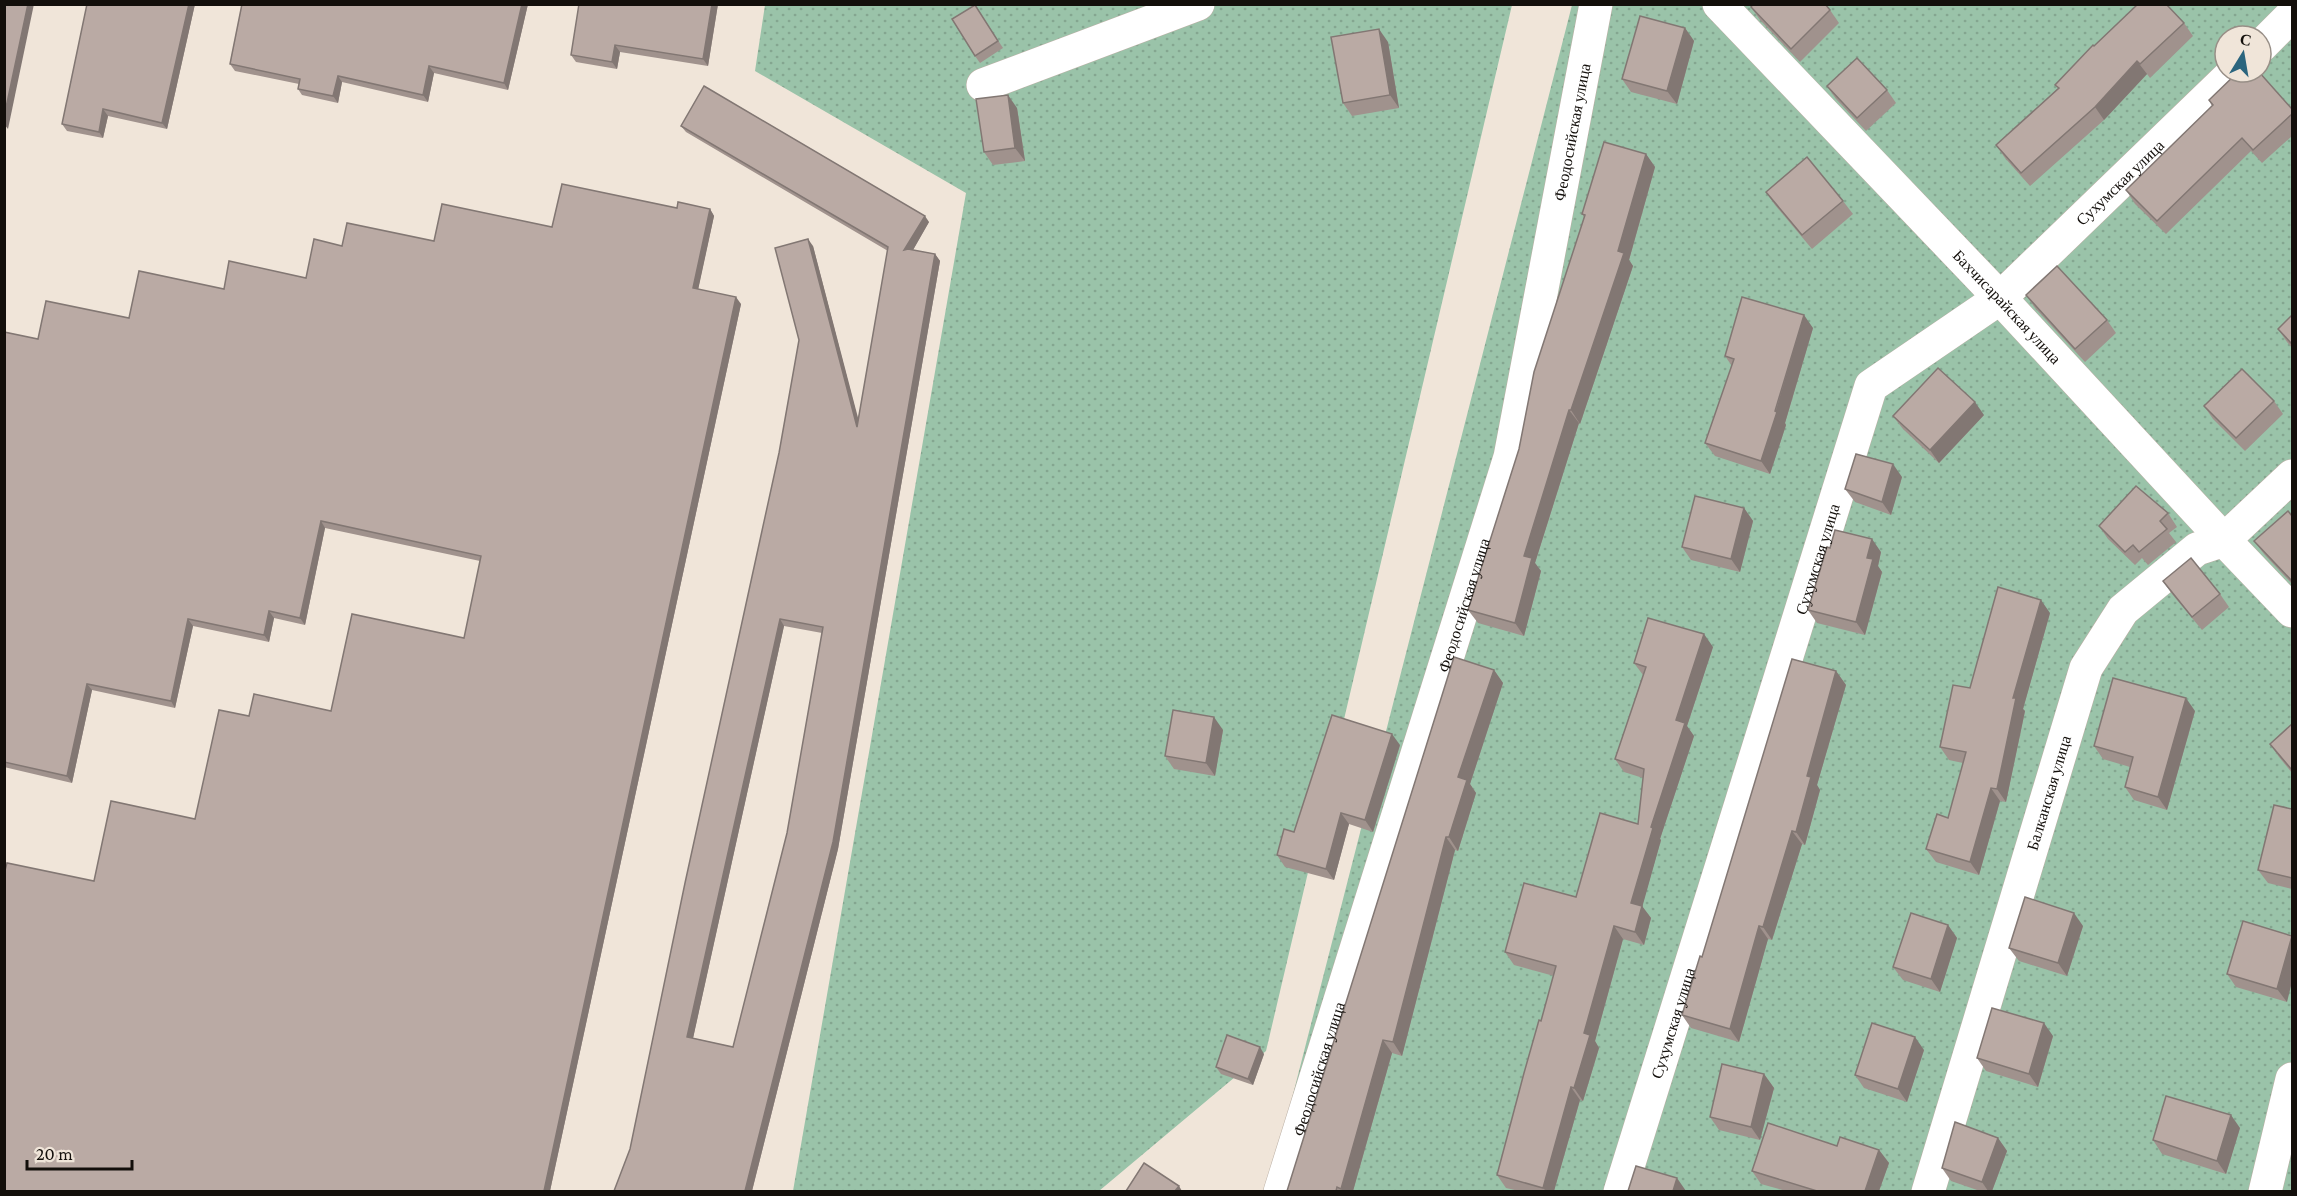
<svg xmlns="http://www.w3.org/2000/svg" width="2297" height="1196" font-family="'Crimson Pro',serif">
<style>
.grass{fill:url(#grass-dots);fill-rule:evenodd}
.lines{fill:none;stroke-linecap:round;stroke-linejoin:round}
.minor-casing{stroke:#bbb0a5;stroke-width:34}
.minor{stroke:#fff;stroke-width:33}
.wall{fill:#a0928d;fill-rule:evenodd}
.shaded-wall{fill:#827773}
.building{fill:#baaaa4;stroke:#827773;stroke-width:1.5;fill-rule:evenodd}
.labels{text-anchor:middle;stroke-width:6;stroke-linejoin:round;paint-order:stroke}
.street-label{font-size:16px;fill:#130f0b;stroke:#f0e5d9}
</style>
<defs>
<pattern id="grass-dots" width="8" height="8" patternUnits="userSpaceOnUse" patternTransform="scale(1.5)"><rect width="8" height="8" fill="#9ac3a9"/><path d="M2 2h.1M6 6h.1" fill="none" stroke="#84a690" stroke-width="1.8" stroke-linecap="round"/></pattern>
</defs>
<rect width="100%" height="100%" fill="#f0e5d9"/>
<g class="grass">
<path d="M765,5H1512L1266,1051L1099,1191H793L966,193L755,71Z"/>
<path d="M1572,5H2292V1191L1268,1192ZM2225,36H2261V72H2225Z"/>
</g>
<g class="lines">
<defs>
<g id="minor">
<path id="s1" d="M1719,4L2000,298L2224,540L2292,611"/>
<path d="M2261,46L2292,15"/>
<path d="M983,85L1198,4"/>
<path id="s2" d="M1280,1192L1510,457L1596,4"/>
<path id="s3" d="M1620,1192L1871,386L2000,298L2234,72"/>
<path id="s4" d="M1928,1192L2086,668L2123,610L2197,549L2224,540L2292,476"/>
<path d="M2265,1192L2292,1079"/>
</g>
</defs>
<use href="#minor" class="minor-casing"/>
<use href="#minor" class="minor"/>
</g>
<g class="wall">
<path d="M87,4H195L167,129L108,116L103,138L67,131L62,124Z"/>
<path d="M242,4H528L508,90L434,73L428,102L342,82L338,103L302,95L298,89L299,84L235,71L230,64Z"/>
<path d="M718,4L708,66L620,52L617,69L576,62L571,55Z"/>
<path d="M975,5L1003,48L980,63L975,56Z"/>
<path d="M1751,7L1830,10L1839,23L1800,62L1760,20Z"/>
<path d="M2184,23L2193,36L2150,78L2147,74L2104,120L2030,186L2005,158L1996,145L2058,88L2055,85L2094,46Z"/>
<path d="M1685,28L1694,41L1677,104L1631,92L1622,79Z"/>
<path d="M1388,42L1399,108L1352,116L1343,103Z"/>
<path d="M1827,86L1887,90L1896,103L1866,131L1836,99Z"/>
<path d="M2209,100L2292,109V136L2262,163L2251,151L2166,234L2135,204L2126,190L2212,106Z"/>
<path d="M1017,108L1025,161L993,165L984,152Z"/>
<path d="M681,126L929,222L913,250L935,254L940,261L838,849L752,1191L630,1149L779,453L799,340L813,246L858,420L888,251L686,132ZM784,626L822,633L787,833L733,1047L693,1038Z"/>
<path d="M1646,154L1655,167L1629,260L1633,266L1580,424L1579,423L1535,563L1541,571L1524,636L1478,623L1468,610L1519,449L1584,217L1582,214Z"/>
<path d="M1766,192L1843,201L1853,214L1812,249L1775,205Z"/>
<path d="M677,208L710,209L714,216L698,289L741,304L550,1191L94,881L195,819L249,716L331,711L464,638L480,561L325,528L305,625L274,618L269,642L193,626L175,708L92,690L72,783L4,767V332L38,339L129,318L224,289L306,278L342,246L434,241L552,227Z"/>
<path d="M2026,295L2107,320L2116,333L2085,362L2035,308Z"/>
<path d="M2292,315V348L2287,342L2278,329Z"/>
<path d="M1813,328L1785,423L1786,425L1770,474L1715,456L1705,443L1732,366L1725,356Z"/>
<path d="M2274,401L2283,414L2245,451L2213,419L2204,406Z"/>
<path d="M1984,415L1939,463L1903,429L1893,416Z"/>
<path d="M1902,477L1891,515L1855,502L1845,489Z"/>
<path d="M1744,508L1753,521L1740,572L1691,560L1682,547Z"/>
<path d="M2168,513L2177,527L2169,533L2176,542L2148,565L2142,558L2135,565L2108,539L2099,526Z"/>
<path d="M2292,516V584L2264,554L2254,541Z"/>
<path d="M1881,552L1878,566L1882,572L1865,635L1817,623L1808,610Z"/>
<path d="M2163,581L2220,594L2229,607L2202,630L2172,594Z"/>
<path d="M2050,613L2023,709L2025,711L2006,802L2000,801L1979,875L1936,862L1926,849L1948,818L1963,763L1949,760L1940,747L1970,688Z"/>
<path d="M1713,647L1687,726L1694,736L1660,839L1661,840L1642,906L1651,918L1644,945L1623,939L1595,1041L1599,1048L1583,1101L1580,1100L1554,1191H1519L1506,1188L1497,1175L1554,976L1514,965L1505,952L1576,897L1638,824L1643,778L1624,772L1615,759L1643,675L1634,663Z"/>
<path d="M1494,670L1503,683L1470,784L1476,793L1458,851L1455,850L1402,1056L1392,1053L1353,1191H1287Z"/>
<path d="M1836,671L1846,685L1817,785L1820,790L1805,845L1802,844L1772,940L1768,939L1739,1042L1691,1028L1682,1015L1702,957Z"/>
<path d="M2195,711L2167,810L2134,800L2125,787L2130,767L2103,759L2094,746Z"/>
<path d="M2292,724V773L2279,757L2270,744Z"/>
<path d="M1223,730L1215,776L1174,769L1165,756Z"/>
<path d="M1400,745L1373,832L1349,824L1334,880L1285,867L1277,855L1294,832Z"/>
<path d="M2292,809V889L2268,883L2258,870Z"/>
<path d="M1948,925L1957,938L1940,992L1903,980L1893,967Z"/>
<path d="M2083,926L2067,976L2019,961L2009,948Z"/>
<path d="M2292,936L2287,1002L2236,987L2227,974Z"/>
<path d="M2053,1036L2038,1087L1986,1071L1977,1058Z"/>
<path d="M1924,1050L1907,1102L1864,1088L1855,1075Z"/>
<path d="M1264,1054L1253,1085L1221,1074L1216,1067Z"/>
<path d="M1764,1074L1774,1088L1760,1140L1719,1130L1710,1117Z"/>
<path d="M2240,1128L2226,1174L2162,1154L2153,1140Z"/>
<path d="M1998,1138L2007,1151L1992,1191H1980L1951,1181L1942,1168Z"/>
<path d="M1837,1146L1879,1150L1889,1163L1879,1191H1786L1761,1184L1752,1171Z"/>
</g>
<g class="shaded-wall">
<path d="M28,4H34L8,129L4,124V117Z"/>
<path d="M189,4H195L167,129L162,123Z"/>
<path d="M522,4H528L508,90L504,83Z"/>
<path d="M712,4H718L708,66L703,59Z"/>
<path d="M1685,28L1694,41L1677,104L1667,91Z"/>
<path d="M1379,29L1388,42L1399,108L1390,95Z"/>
<path d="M615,45L620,52L617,69L612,62Z"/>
<path d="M2137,61L2147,74L2104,120L2095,107Z"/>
<path d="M429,66L434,73L428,102L423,95Z"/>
<path d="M338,76L342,82L338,103L333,96Z"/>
<path d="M1008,95L1017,108L1025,161L1015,148Z"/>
<path d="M103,109L108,116L103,138L99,132Z"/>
<path d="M1646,154L1655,167L1629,260L1633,266L1580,424L1571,410Z"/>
<path d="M710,209L714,216L697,295L693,288Z"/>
<path d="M925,216L929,222L909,257L904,250Z"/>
<path d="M808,239L813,246L862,433L857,427Z"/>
<path d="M935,254L940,261L838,849L752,1191H745Z"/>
<path d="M736,297L741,304L550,1191H544Z"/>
<path d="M1804,315L1813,328L1785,423L1786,425L1770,474L1761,461Z"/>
<path d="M1975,402L1984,415L1939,463L1930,450Z"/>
<path d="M1569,410L1579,423L1535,563L1541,571L1524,636L1515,623L1524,556Z"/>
<path d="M1893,464L1902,477L1891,515L1882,502Z"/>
<path d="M1744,508L1753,521L1740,572L1731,559Z"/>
<path d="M321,521L325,528L305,625L300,618Z"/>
<path d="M1872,539L1881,552L1878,566L1882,572L1865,635L1856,622L1867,558Z"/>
<path d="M2041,600L2050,613L2023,709L2025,711L2006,802L1997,789L2013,698Z"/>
<path d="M269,611L274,618L269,642L264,635Z"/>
<path d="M188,619L193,626L175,708L171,701Z"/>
<path d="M780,619L784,626L692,1043L687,1037Z"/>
<path d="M1704,634L1713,647L1687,726L1694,736L1660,839L1661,840L1640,915L1631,903L1676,720Z"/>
<path d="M1494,670L1503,683L1470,784L1476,793L1458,851L1449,837L1458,777Z"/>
<path d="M1836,671L1846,685L1817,785L1820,790L1805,845L1796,832L1807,776Z"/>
<path d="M87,684L92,690L72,783L67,776Z"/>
<path d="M2186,698L2195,711L2167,810L2158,797Z"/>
<path d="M1214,717L1223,730L1215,776L1206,763Z"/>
<path d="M1392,734L1400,745L1373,832L1365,820Z"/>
<path d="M1991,788L2000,801L1979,875L1970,862Z"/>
<path d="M1341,813L1349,824L1334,880L1326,869Z"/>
<path d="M1792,831L1802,844L1772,940L1763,927Z"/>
<path d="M1446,837L1455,850L1402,1056L1393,1042Z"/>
<path d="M1642,906L1651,918L1644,945L1635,932Z"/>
<path d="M2074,913L2083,926L2067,976L2058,963Z"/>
<path d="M1948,925L1957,938L1940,992L1931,979Z"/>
<path d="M1614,926L1623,939L1595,1041L1599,1048L1583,1101L1574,1088L1584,1033Z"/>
<path d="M1759,926L1768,939L1739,1042L1730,1029Z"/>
<path d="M2292,938V982L2287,1002L2277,989Z"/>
<path d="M2044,1023L2053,1036L2038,1087L2029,1074Z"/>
<path d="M1915,1037L1924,1050L1907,1102L1898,1089Z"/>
<path d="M1383,1040L1392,1053L1353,1191H1343L1341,1189Z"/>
<path d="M1260,1047L1264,1054L1253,1085L1248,1079Z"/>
<path d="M1764,1074L1774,1088L1760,1140L1751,1127Z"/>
<path d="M1571,1087L1580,1100L1554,1191H1546L1543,1188Z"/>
<path d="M2231,1115L2240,1128L2226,1174L2217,1161Z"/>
<path d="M1998,1138L2007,1151L1992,1191H1988L1982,1182Z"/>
<path d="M1879,1150L1889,1163L1879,1191H1865Z"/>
<path d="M1677,1178L1686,1191H1673Z"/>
<path d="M1179,1186L1182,1191H1175Z"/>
</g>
<g class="building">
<path d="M4,4H28L4,117Z"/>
<path d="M87,4H189L162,123L103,109L99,132L62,124Z"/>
<path d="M242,4H522L504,83L429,66L423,95L338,76L333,96L298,89L300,79L230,64Z"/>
<path d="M579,4H712L703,59L615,45L612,62L571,55Z"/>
<path d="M1753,4H1825L1830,10L1791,49L1751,7Z"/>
<path d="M2138,4H2166L2184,23L2140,64L2137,61L2095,107L2021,173L1996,145L2059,88L2055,85L2093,45L2094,46Z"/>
<path d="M975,5L998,41L975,56L952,19Z"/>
<path d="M1640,16L1685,28L1667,91L1622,79Z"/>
<path d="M1379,29L1390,95L1343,103L1331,37Z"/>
<path d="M1857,58L1887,90L1857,118L1827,86Z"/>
<path d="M2238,72H2259L2292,109V114L2253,150L2242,138L2157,221L2126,190L2213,105L2209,100Z"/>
<path d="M704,86L925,216L904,250L908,249L935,254L833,842L745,1191H614L630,1149L685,883L779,453L799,340L775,248L808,239L857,427L888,247L681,126ZM780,619L823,627L787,833L733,1047L687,1037Z"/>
<path d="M1008,95L1015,148L984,152L976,99Z"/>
<path d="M1604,142L1646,154L1618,251L1624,253L1571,410H1569L1524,556L1532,558L1515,623L1468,610L1519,449L1534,372L1585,215L1582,214Z"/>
<path d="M1807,157L1843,201L1802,235L1766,192Z"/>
<path d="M562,184L677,208L678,202L710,209L693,288L736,297L544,1191H4V874L7,863L94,881L111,801L195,819L219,710L249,716L254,694L331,711L352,614L464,638L481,556L321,521L300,618L269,611L264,635L188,619L171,701L87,684L67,776L4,762V332L38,339L46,301L129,318L139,271L224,289L229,261L306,278L314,239L342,246L347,223L434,241L442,204L552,227Z"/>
<path d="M2057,266L2107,320L2075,349L2026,295Z"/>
<path d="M1742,297L1804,315L1775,411L1777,412L1761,461L1705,443L1734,359L1725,356Z"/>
<path d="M2292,315V344L2278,329Z"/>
<path d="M1938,368L1975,402L1930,450L1893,416Z"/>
<path d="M2242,369L2274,401L2236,438L2204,406Z"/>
<path d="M1856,454L1893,464L1882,502L1845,489Z"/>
<path d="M2136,486L2168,513L2160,521L2167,529L2139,552L2133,545L2125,552L2099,526Z"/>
<path d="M1695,496L1744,508L1731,559L1682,547Z"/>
<path d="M2288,511L2292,516V581L2254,541Z"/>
<path d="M1835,530L1872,539L1867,558L1873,559L1856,622L1808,610L1827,547L1830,548Z"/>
<path d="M2191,558L2220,594L2192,617L2163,581Z"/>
<path d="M1998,587L2041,600L2013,698H2016L1997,789L1991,788L1970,862L1926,849L1937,814L1948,818L1966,752L1940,747L1953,685L1970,688Z"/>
<path d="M1648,618L1704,634L1676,720L1685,723L1651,827L1653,828L1631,903L1642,906L1635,932L1614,926L1584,1033L1590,1035L1574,1088L1571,1087L1543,1188L1497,1175L1524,1073L1539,1020L1541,1021L1556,966L1505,952L1524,883L1576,897L1600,813L1638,824L1644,769L1615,759L1646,667L1634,663Z"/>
<path d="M1454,657L1494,670L1458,777L1467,780L1449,837H1446L1393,1042L1383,1040L1341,1189L1337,1187L1336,1191H1287L1292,1175Z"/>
<path d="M1792,659L1836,671L1807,776L1811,777L1796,832L1792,831L1763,927L1759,926L1730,1029L1682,1015L1700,956L1702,957Z"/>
<path d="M2113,678L2186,698L2158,797L2125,787L2133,757L2094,746Z"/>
<path d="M1173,710L1214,717L1206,763L1165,756Z"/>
<path d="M1332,715L1392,734L1365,820L1341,813L1326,869L1277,855L1284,829L1294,832Z"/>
<path d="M2292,724V770L2270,744Z"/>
<path d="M2274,805L2292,809V878L2258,870Z"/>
<path d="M2025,897L2074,913L2058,963L2009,948Z"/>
<path d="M1911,913L1948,925L1931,979L1893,967Z"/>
<path d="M2243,921L2292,936L2277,989L2227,974Z"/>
<path d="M1992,1008L2044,1023L2029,1074L1977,1058Z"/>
<path d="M1872,1023L1915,1037L1898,1089L1855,1075Z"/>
<path d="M1227,1035L1260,1047L1248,1079L1216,1067Z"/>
<path d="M1722,1064L1764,1074L1751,1127L1710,1117Z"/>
<path d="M2166,1096L2231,1115L2217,1161L2153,1140Z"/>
<path d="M1955,1122L1998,1138L1982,1182L1942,1168Z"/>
<path d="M1768,1123L1837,1146L1840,1137L1879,1150L1865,1191H1817L1752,1171Z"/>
<path d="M1144,1163L1179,1186L1175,1191H1126Z"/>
<path d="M1636,1166L1677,1178L1673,1191H1628Z"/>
</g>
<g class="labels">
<g class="street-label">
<text dy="6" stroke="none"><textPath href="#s2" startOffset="1101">Феодосийская улица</textPath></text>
<text dy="6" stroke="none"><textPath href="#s3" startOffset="1167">Сухумская улица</textPath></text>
<text dy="6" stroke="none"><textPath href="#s1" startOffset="418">Бахчисарайская улица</textPath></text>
<text dy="6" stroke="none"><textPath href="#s3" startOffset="663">Сухумская улица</textPath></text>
<text dy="6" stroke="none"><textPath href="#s2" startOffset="615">Феодосийская улица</textPath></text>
<text dy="6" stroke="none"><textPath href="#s4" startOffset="417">Балканская улица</textPath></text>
<text dy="6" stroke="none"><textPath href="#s3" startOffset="177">Сухумская улица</textPath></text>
<text dy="6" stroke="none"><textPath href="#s2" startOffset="129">Феодосийская улица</textPath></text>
</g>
</g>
<rect width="2297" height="1196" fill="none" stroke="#130f0b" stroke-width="12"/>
<g transform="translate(2243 54) rotate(11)"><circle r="28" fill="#f0e5d9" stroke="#988f87" stroke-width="1.5"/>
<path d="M0-4.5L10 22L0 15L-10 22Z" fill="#2b657e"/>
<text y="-9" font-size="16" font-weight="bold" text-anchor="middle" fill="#130f0b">С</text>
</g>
<path d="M27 1160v9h105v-9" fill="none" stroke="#130f0b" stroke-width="3"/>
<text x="36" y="1160" font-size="18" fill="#130f0b" stroke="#f0e5d9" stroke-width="4.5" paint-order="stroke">20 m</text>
</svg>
